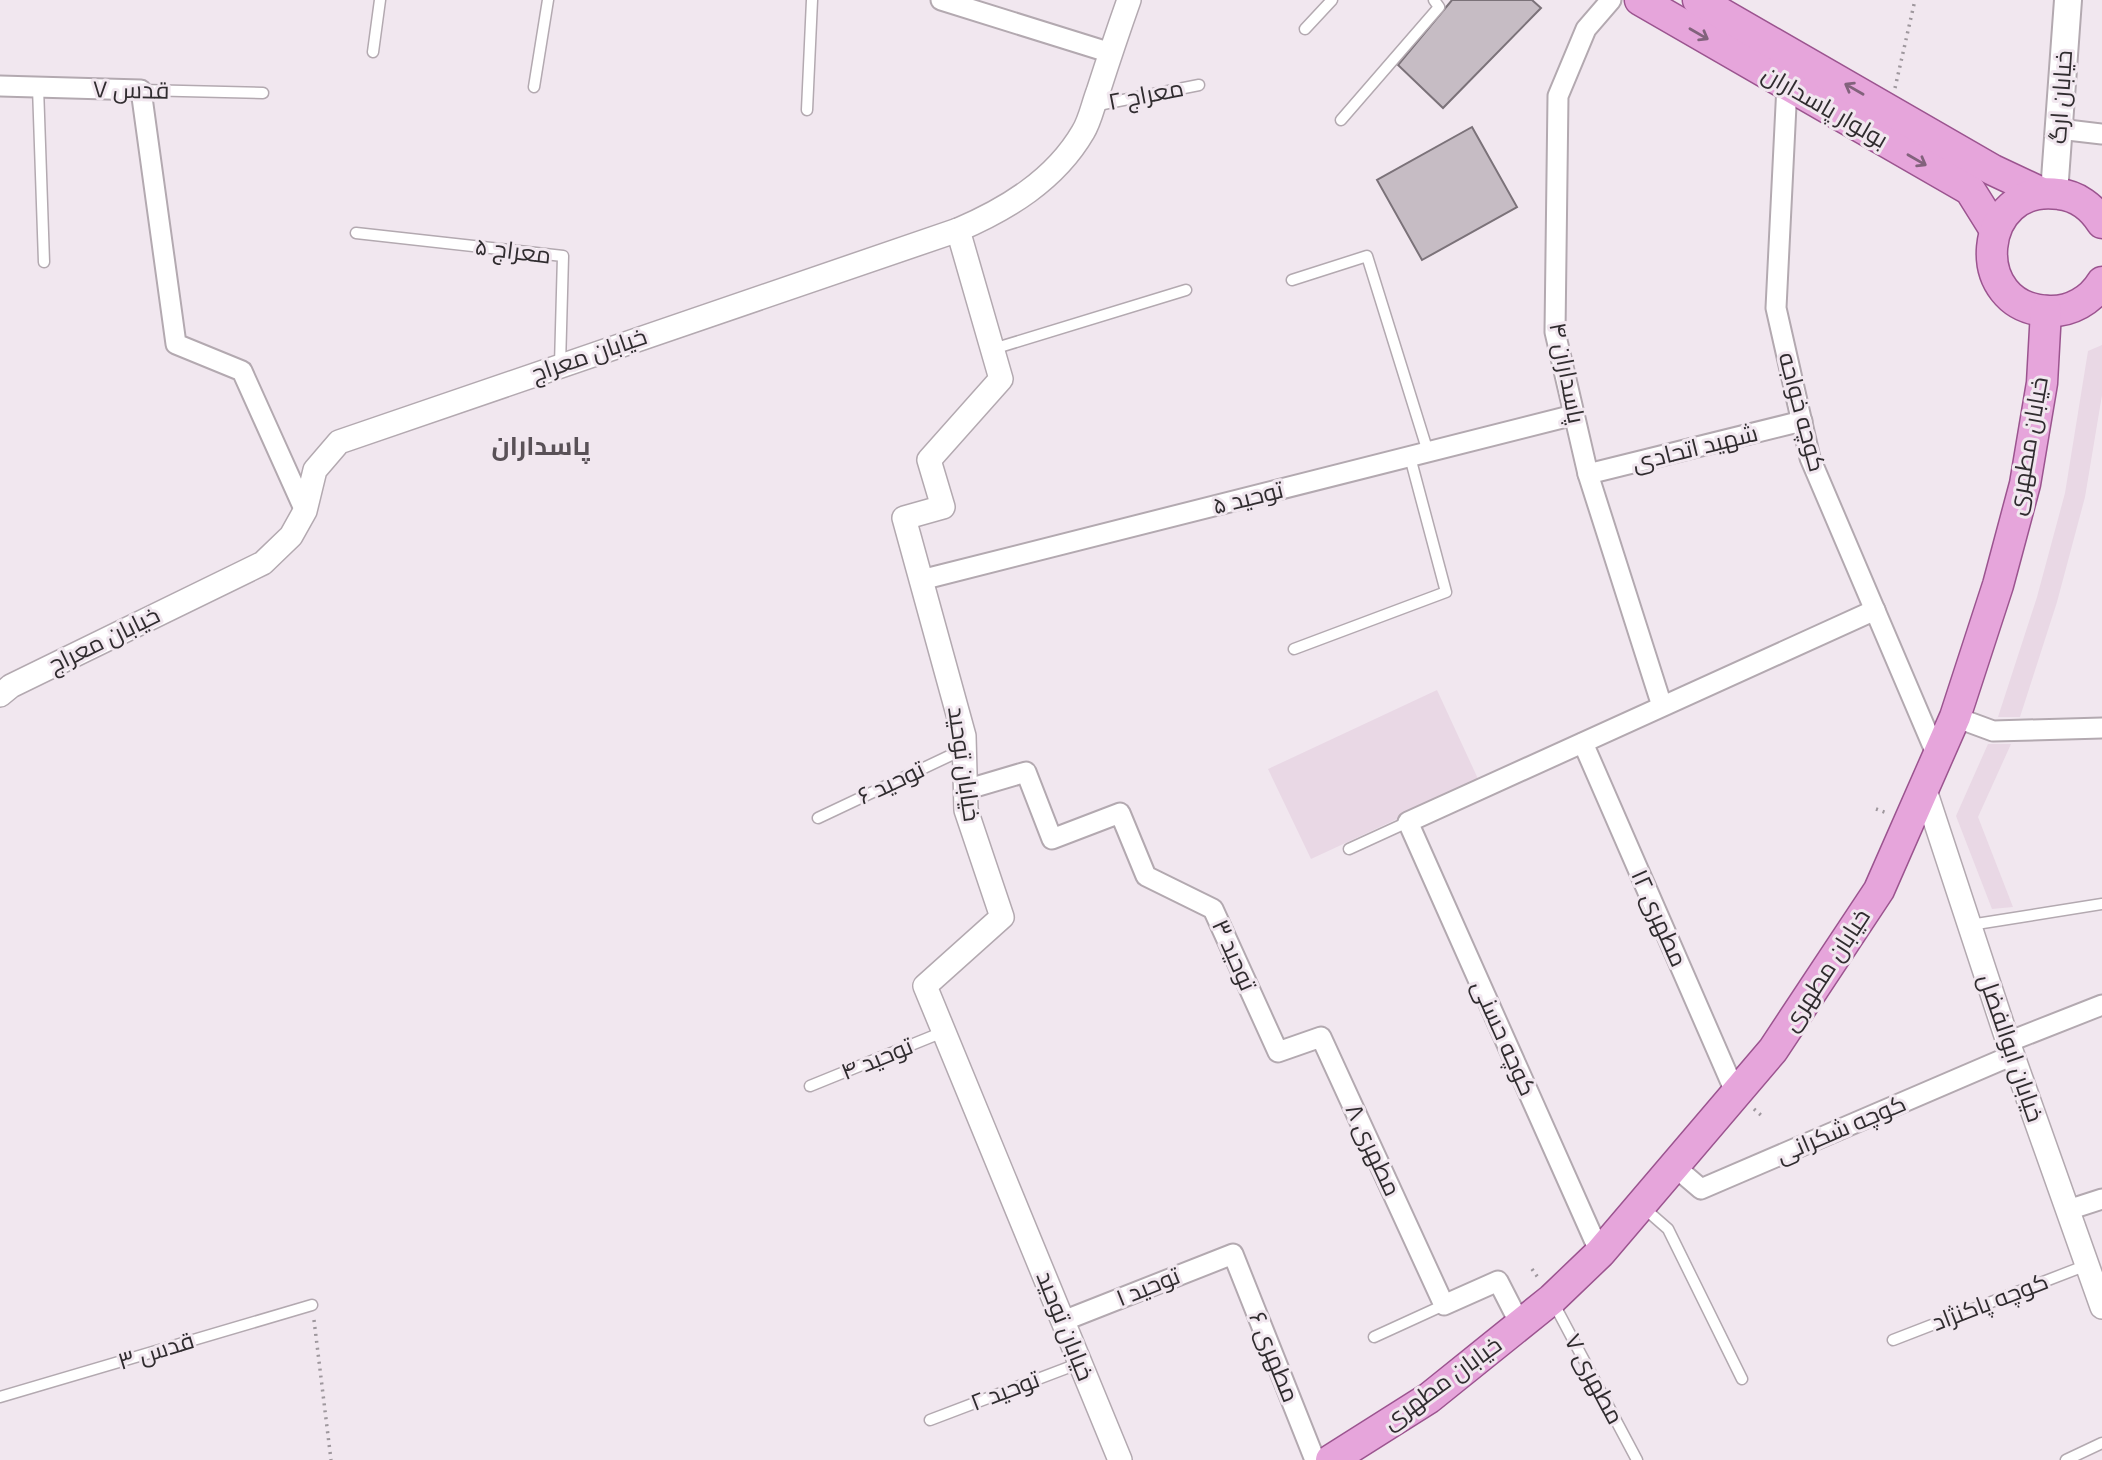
<svg xmlns="http://www.w3.org/2000/svg" width="2102" height="1460" font-family="'Exo 2',Cairo,sans-serif">
<style>
.built{fill:#e9d8e5}
.building{fill:#c6bcc4;stroke:#7b7279;stroke-width:2}
.lines{fill:none;stroke-linecap:round;stroke-linejoin:round}
.service-casing{stroke:#b3a9b0;stroke-width:13}
.minor-casing{stroke:#b3a9b0;stroke-width:23}
.tertiary-casing{stroke:#b3a9b0;stroke-width:26}
.secondary-casing{stroke:#b3a9b0;stroke-width:30}
.primary-casing{stroke:#9b548f;stroke-width:33}
.path{stroke:#9e979d;stroke-width:3.5;stroke-dasharray:2 5;stroke-linecap:butt}
.service{stroke:#fff;stroke-width:10}
.minor{stroke:#fff;stroke-width:19}
.tertiary{stroke:#fff;stroke-width:23}
.secondary{stroke:#fff;stroke-width:26}
.primary{stroke:#e6a5db;stroke-width:30}
.oneway{stroke:#82627c}
.labels{text-anchor:middle;stroke-width:6;stroke-linejoin:round;paint-order:stroke}
.street-label{font-size:24px;fill:#302c2f;stroke:#f1e7ef}
.neighbourhood-label{font-size:26px;font-weight:bold;fill:#595157;stroke:#f1e7ef}
</style>
<rect width="100%" height="100%" fill="#f1e7ef"/>
<g class="built">
<path d="M2102,345V395L2085,497L2057,602L2020,717H1998L2037,597L2065,493L2088,351Z"/>
<path d="M1437,690L1479,781L1311,859L1268,769Z"/>
<path d="M1988,744H2011L1978,817L2013,907L1992,909L1956,816Z"/>
</g>
<g class="building">
<path d="M1452,0H1532L1541,8L1443,108L1398,65Z"/>
<path d="M1472,127L1517,207L1422,260L1377,180Z"/>
</g>
<g class="lines">
<defs>
<g id="service">
<path d="M1305,29L1332,0"/>
<path d="M373,52L380,0"/>
<path d="M38,87L44,262"/>
<path d="M534,87L548,0"/>
<path d="M141,90L263,93"/>
<path d="M1093,106L1199,85"/>
<path d="M807,110L812,0"/>
<path d="M1341,120L1439,7L1434,0"/>
<path d="M356,233L563,256L560,365"/>
<path d="M1292,280L1367,256L1428,452"/>
<path d="M993,349L1186,290"/>
<path d="M1294,649L1446,592L1410,457"/>
<path d="M818,818L964,749"/>
<path d="M1349,849L1408,822"/>
<path d="M1970,925L2102,904"/>
<path d="M810,1086L943,1032"/>
<path d="M1644,1208L1668,1229L1742,1379"/>
<path d="M1553,1302L1637,1460"/>
<path d="M1374,1337L1444,1305"/>
<path d="M1893,1340L2087,1265"/>
<path d="M0,1397L312,1305"/>
<path d="M930,1420L1080,1363"/>
<path d="M2066,1460L2102,1443"/>
</g>
<g id="minor">
<path d="M941,0L1111,53"/>
<path d="M1611,0L1586,29L1558,96L1555,332L1588,474L1662,706"/>
<path d="M1787,85L1776,308L1810,458L1938,758"/>
<path d="M0,86L141,90L176,344L242,371L305,511"/>
<path d="M2059,129L2102,134"/>
<path d="M1588,474L1802,421"/>
<path d="M921,580L1574,415"/>
<path d="M1955,717L1993,731L2102,728"/>
<path d="M1583,743L1736,1094"/>
<path d="M965,790L1026,772L1052,839L1120,813L1146,876L1213,909L1278,1052L1321,1037L1444,1305L1498,1281L1520,1324"/>
<path d="M2008,1042L2102,1005"/>
<path d="M1674,1166L1701,1189L2013,1055"/>
<path d="M2068,1210L2102,1199"/>
<path d="M1600,1253L1408,822L1875,610"/>
<path d="M1063,1321L1233,1254L1315,1460"/>
</g>
<g id="tertiary">
<path d="M958,230L1001,379L929,460L943,507L904,518L964,736L966,810L1002,917L925,986L1120,1460"/>
<path d="M0,695L11,686L263,563L291,536L305,511L315,470L339,442L958,230C1007,209 1055,180 1083,132C1090,121 1093,105 1098,92C1108,61 1118,31 1129,0"/>
<path d="M1924,787L2008,1042L2102,1307"/>
</g>
<path id="secondary" d="M2054,193L2068,0"/>
<g id="primary">
<path d="M1640,0L1970,190L1995,230"/>
<path d="M1698,0L1993,170L2042,193"/>
<path d="M2102,223C2092,207 2077,196 2059,194C1977,182 1966,309 2049,311C2071,312 2091,300 2102,282"/>
<path d="M1331,1460L1429,1398L1552,1299L1600,1253L1773,1050L1879,890L1955,717L1998,585L2025,484L2042,383L2046,311"/>
</g>
</defs>
<use href="#service" class="service-casing"/>
<use href="#minor" class="minor-casing"/>
<use href="#tertiary" class="tertiary-casing"/>
<use href="#secondary" class="secondary-casing"/>
<use href="#primary" class="primary-casing"/>
<g class="path">
<path d="M1895,88L1915,0"/>
<path d="M1876,809L1887,813"/>
<path d="M1754,1109L1763,1117"/>
<path d="M1532,1269L1539,1279"/>
<path d="M314,1320L331,1460"/>
</g>
<use href="#service" class="service"/>
<use href="#minor" class="minor"/>
<use href="#tertiary" class="tertiary"/>
<use href="#secondary" class="secondary"/>
<use href="#primary" class="primary"/>
</g>
<defs><path id="oneway-shaft" d="M-6 0H5M1.5-3L5.5 0L1.5 3" fill="none" stroke-width="1.6" stroke-linecap="round" stroke-linejoin="round" transform="scale(1.75)"/></defs>
<g class="oneway">
<use href="#oneway-shaft" transform="translate(1699 34) rotate(30)"/>
<use href="#oneway-shaft" transform="translate(1854 89) rotate(-150)"/>
<use href="#oneway-shaft" transform="translate(1917 160) rotate(30)"/>
</g>
<g class="labels">
<g class="street-label">
<text transform="translate(131 90) rotate(1)" y="8">قدس ۷</text>
<text transform="translate(1146 95) rotate(-11)" y="8">معراج ۲</text>
<text transform="translate(2061 97) rotate(-86)" y="8">خیابان ارگ</text>
<text transform="translate(1825 107) rotate(30)" y="8">بولوار پاسداران</text>
<text transform="translate(513 251) rotate(7)" y="8">معراج ۵</text>
<text transform="translate(589 355) rotate(-19)" y="8">خیابان معراج</text>
<text transform="translate(1567 373) rotate(79)" y="8">پاسداران ۴</text>
<text transform="translate(1802 412) rotate(75)" y="8">کوچه خواجه</text>
<text transform="translate(2028 446) rotate(-80)" y="8">خیابان مطهری</text>
<text transform="translate(1695 448) rotate(-14)" y="8">شهید اتحادی</text>
<text transform="translate(1248 498) rotate(-14)" y="8">توحید ۵</text>
<text transform="translate(104 640) rotate(-26)" y="8">خیابان معراج</text>
<text transform="translate(964 764) rotate(82)" y="8">خیابان توحید</text>
<text transform="translate(891 783) rotate(-25)" y="8">توحید ۶</text>
<text transform="translate(1659 918) rotate(66)" y="8">مطهری ۱۲</text>
<text transform="translate(1234 955) rotate(66)" y="8">توحید ۳</text>
<text transform="translate(1826 970) rotate(-57)" y="8">خیابان مطهری</text>
<text transform="translate(1504 1038) rotate(66)" y="8">کوچه حسنی</text>
<text transform="translate(2011 1048) rotate(71)" y="8">خیابان ابوالفضل</text>
<text transform="translate(877 1059) rotate(-22)" y="8">توحید ۴</text>
<text transform="translate(1841 1129) rotate(-23)" y="8">کوچه شکرانی</text>
<text transform="translate(1373 1150) rotate(65)" y="8">مطهری ۸</text>
<text transform="translate(1148 1287) rotate(-22)" y="8">توحید ۱</text>
<text transform="translate(1990 1302) rotate(-21)" y="8">کوچه پاکنژاد</text>
<text transform="translate(1065 1326) rotate(68)" y="8">خیابان توحید</text>
<text transform="translate(156 1351) rotate(-17)" y="8">قدس ۳</text>
<text transform="translate(1274 1357) rotate(68)" y="8">مطهری ۶</text>
<text transform="translate(1594 1379) rotate(62)" y="8">مطهری ۷</text>
<text transform="translate(1442 1383) rotate(-36)" y="8">خیابان مطهری</text>
<text transform="translate(1005 1391) rotate(-21)" y="8">توحید ۲</text>
</g>
<g class="neighbourhood-label">
<text x="541" y="455">پاسداران</text>
</g>
</g>
</svg>
